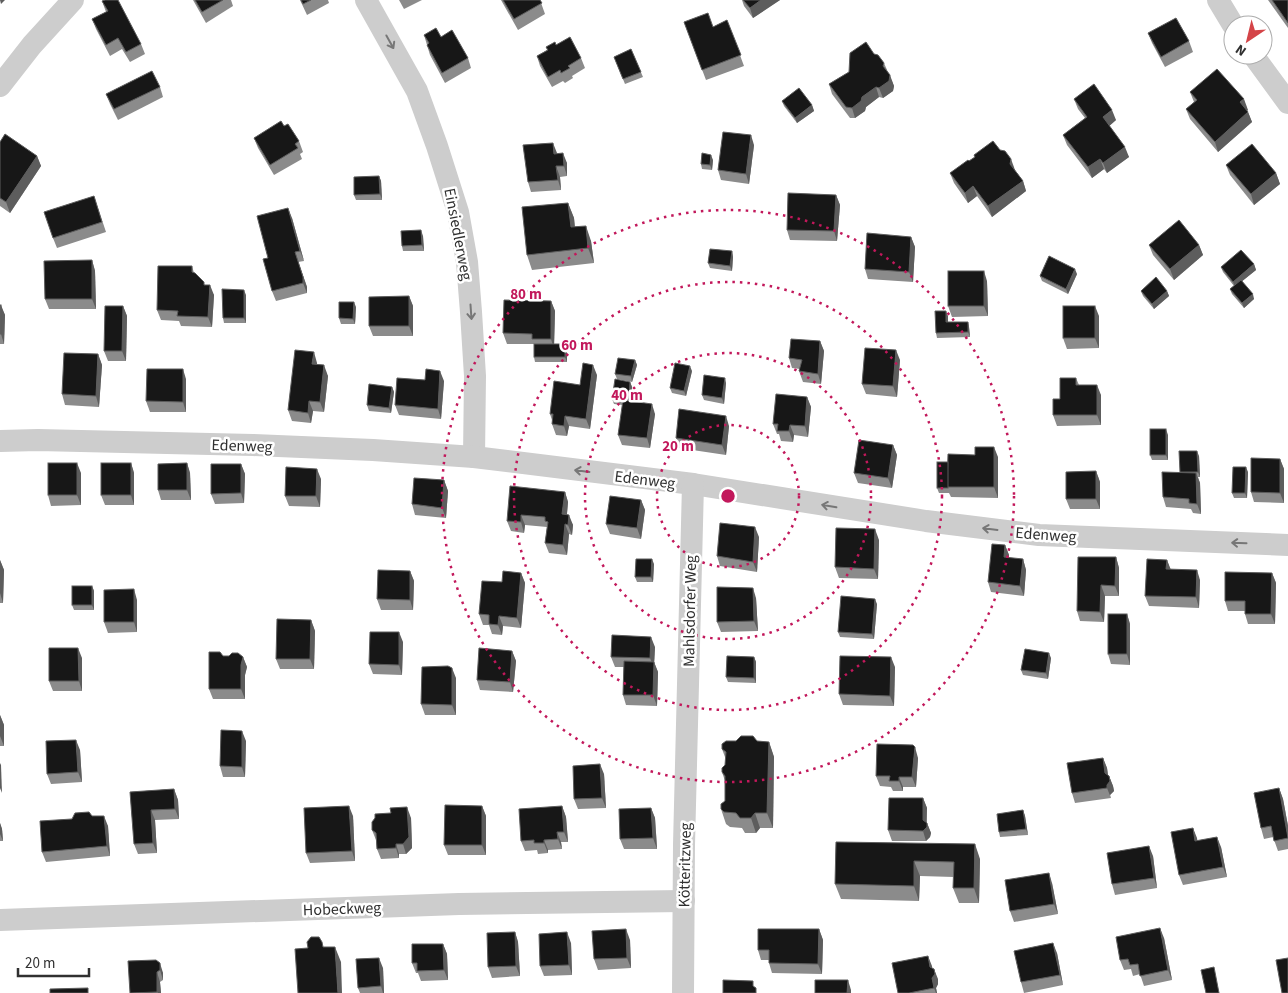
<svg xmlns="http://www.w3.org/2000/svg" width="1288" height="993" font-family="'Source Sans 3',sans-serif">
<style>
.lines{fill:none;stroke-linecap:round;stroke-linejoin:round}
.minor{stroke:#cdcdcd;stroke-width:22}
.wall{fill:#8b8b8b}
.shaded-wall{fill:#5d5d5d}
.building{fill:#171717;stroke:#5d5d5d}
.oneway{stroke:#777}
.ring{fill:none;stroke:#c2185b;stroke-width:2.5;stroke-dasharray:2.5 5}
.labels{text-anchor:middle;stroke-width:5;stroke-linejoin:round;paint-order:stroke}
.street-label{font-size:16px;fill:#303030;stroke:#fff}
.centre{fill:#c2185b;stroke:#fff;stroke-width:2.5}
.ring-label{font-size:15px;text-anchor:middle;font-weight:bold;fill:#c2185b;stroke:#fff;stroke-width:5;stroke-linejoin:round;paint-order:stroke}
</style>
<rect width="100%" height="100%" fill="#fff"/>
<g class="lines">
<g class="minor">
<path d="M366,0L417,91L437,146L458,212L467,262L471,312L475,376L474,457"/>
<path d="M1218,0L1233,25"/>
<path d="M1253,55L1288,103"/>
<path d="M0,86L32,45L73,0"/>
<path d="M0,441L38,440L253,445L373,450L474,457L693,484L926,521L1039,535L1288,545"/>
<path d="M0,920L459,904L684,901"/>
<path d="M683,993L684,845L693,484"/>
</g>
</g>
<g class="wall">
<path d="M193,0H231L233,6L206,23Z"/>
<path d="M300,0H328L329,3L307,15Z"/>
<path d="M399,0H422L404,9Z"/>
<path d="M501,0H540L545,14L518,30Z"/>
<path d="M742,0H780L753,18L744,6Z"/>
<path d="M1268,0H1288V28Z"/>
<path d="M102,1L141,44L145,54L130,62L122,49L110,56L96,29L92,19L106,12Z"/>
<path d="M727,20L744,66L706,80L684,22L713,27Z"/>
<path d="M1148,33L1189,41L1193,52L1165,67L1152,43Z"/>
<path d="M424,35L441,37L468,58L471,68L445,83L430,55Z"/>
<path d="M556,45L581,58L585,68L572,76L573,78L565,83L563,81L552,87L540,66L537,56L547,50L546,47Z"/>
<path d="M631,49L643,77L625,84L614,57Z"/>
<path d="M874,54L884,63L894,86L893,91L883,98L879,97L866,107L865,111L855,118H850L832,94L829,84L849,72Z"/>
<path d="M160,87L163,97L118,120L110,104L106,94Z"/>
<path d="M1190,92L1248,110H1247L1248,112L1252,122L1218,152L1190,119L1186,109L1194,102Z"/>
<path d="M1074,99L1116,120L1109,126L1129,157L1107,173L1104,169L1092,178L1067,145L1063,135L1085,118L1078,109Z"/>
<path d="M782,101L812,105L814,111L797,123L784,106Z"/>
<path d="M284,126L299,141L303,152L300,154L302,159L274,175L258,148L254,138Z"/>
<path d="M0,142L37,156L41,166L10,213L0,206Z"/>
<path d="M754,145L749,184L721,180L718,170Z"/>
<path d="M557,154L567,163V176L560,177L561,190L531,192L528,182Z"/>
<path d="M974,155L1015,170L1023,181L1026,191L992,217L977,196L968,203L954,183L950,173L975,157Z"/>
<path d="M713,160L712,170L702,169L701,164Z"/>
<path d="M1226,165L1276,173L1280,184L1254,205L1230,175Z"/>
<path d="M379,176L381,181L382,200H356L354,195Z"/>
<path d="M836,195L840,205L837,241L790,240L787,230Z"/>
<path d="M94,196L106,232L57,248L53,238Z"/>
<path d="M568,203L574,218L575,227L591,241L594,263L532,270L527,255Z"/>
<path d="M292,218L304,261L298,262L307,287V293L276,301L272,291L268,258Z"/>
<path d="M423,236L424,251H403L402,246Z"/>
<path d="M911,237L915,247L913,282L868,279L865,269Z"/>
<path d="M1149,245H1199L1203,255L1174,280L1153,255Z"/>
<path d="M732,251L733,257L732,271L710,268L708,263Z"/>
<path d="M92,260L95,271L96,309H49L45,299Z"/>
<path d="M1254,264L1256,270L1242,281L1254,299L1244,308L1232,294L1230,289L1234,286L1223,272L1221,267Z"/>
<path d="M192,266L194,273L214,295L212,327L181,326L179,321L161,320L157,310Z"/>
<path d="M1077,274L1068,294L1042,281L1040,276Z"/>
<path d="M987,281L988,316L952,317L948,306Z"/>
<path d="M1141,291H1167L1169,296L1154,309L1143,296Z"/>
<path d="M246,295V323H224L223,318Z"/>
<path d="M409,296L413,306V336H373L369,326Z"/>
<path d="M551,301L555,311L554,344H565L567,350V362H535L534,357V344H507L503,333Z"/>
<path d="M0,305L5,315L4,344H0Z"/>
<path d="M123,306L127,316L126,361H108L104,351Z"/>
<path d="M356,307L355,324H341L339,318Z"/>
<path d="M948,316V322H968L969,327L970,337L937,338L936,333Z"/>
<path d="M1099,316V348L1067,349L1063,338Z"/>
<path d="M820,341L824,351L821,384L803,382L799,371L800,369L792,368L789,358Z"/>
<path d="M98,354L102,365L99,407L65,405L62,394Z"/>
<path d="M635,360L637,365L632,382L617,379L615,374Z"/>
<path d="M900,360L897,397L866,394L862,384Z"/>
<path d="M317,363V364L328,376L324,412L313,411L311,423L292,421L288,410Z"/>
<path d="M692,371L686,396L672,393L670,388Z"/>
<path d="M597,375L590,429L569,426L567,436L556,435L552,424V420L550,414L580,385Z"/>
<path d="M1076,378L1079,385L1101,395V425L1057,426L1053,415L1060,399Z"/>
<path d="M186,379V412H150L146,401Z"/>
<path d="M425,380L444,381L441,419L399,415L395,405Z"/>
<path d="M630,382L632,387L631,401L655,414L650,448L622,445L618,435L623,405L614,404L612,399Z"/>
<path d="M726,383L724,404L704,400L702,395Z"/>
<path d="M392,387L394,392L391,413L369,411L367,405Z"/>
<path d="M807,397L811,407L808,437L794,435L793,442L781,441L779,434H777L773,424Z"/>
<path d="M729,426L726,455L679,448L676,438Z"/>
<path d="M1168,435V460H1152L1150,455Z"/>
<path d="M893,445L897,455L892,488L858,483L854,473Z"/>
<path d="M1199,456L1200,477H1198L1200,483L1201,514L1193,513L1191,509L1166,507L1163,497L1180,472Z"/>
<path d="M998,457V498L951,497L949,493H939L937,488L948,462Z"/>
<path d="M1280,459L1284,469V503L1254,502L1251,492Z"/>
<path d="M131,463L134,473V505H105L101,495Z"/>
<path d="M187,463L190,473L191,500H161L158,490Z"/>
<path d="M241,464L245,474L244,503L215,504L211,494Z"/>
<path d="M1096,471L1100,482V509H1070L1066,499Z"/>
<path d="M1248,472L1247,498H1234L1232,493Z"/>
<path d="M81,473V505L51,506L48,495Z"/>
<path d="M321,479L320,507L289,506L285,496Z"/>
<path d="M444,480L448,491L446,518L415,515L412,504Z"/>
<path d="M565,492L568,502L567,514L573,525L572,535L569,534L567,555L549,553L545,543L547,527L525,525L524,533L511,531L507,521Z"/>
<path d="M641,500L645,510L641,539L610,534L606,524Z"/>
<path d="M759,537L757,572L720,566L717,556Z"/>
<path d="M879,540L878,579L839,578L835,567Z"/>
<path d="M1005,545L1009,555V558L1023,559L1026,570L1024,596L991,592L988,582Z"/>
<path d="M1116,557L1119,568V596H1105L1104,622L1080,621L1077,611Z"/>
<path d="M0,560L4,570L3,603H0Z"/>
<path d="M1167,560L1170,569L1200,580L1199,608L1149,606L1145,596Z"/>
<path d="M654,564L653,582H637L635,577Z"/>
<path d="M410,571L414,581L413,610H381L377,599Z"/>
<path d="M521,573L525,583L521,628L503,626L502,635L492,634L489,625H483L479,614L502,582Z"/>
<path d="M1272,573L1276,583L1275,624H1248L1245,614V611H1228L1225,601Z"/>
<path d="M92,586L94,591V610H74L72,605Z"/>
<path d="M756,598L758,631L721,632L717,622Z"/>
<path d="M137,600V632L108,633L104,622Z"/>
<path d="M877,604L874,639L840,637L838,632Z"/>
<path d="M1127,614L1130,624V665L1111,664L1108,654Z"/>
<path d="M311,620L315,631L314,669H280L276,659Z"/>
<path d="M403,642L402,675L373,674L369,664Z"/>
<path d="M655,647L654,662L658,672L657,706L626,705L623,695L624,667H615L611,657Z"/>
<path d="M512,651L516,661L513,692L480,690L477,680Z"/>
<path d="M223,656L243,657L247,667L245,675V699H213L209,689Z"/>
<path d="M754,657L756,662V683L728,682L726,677Z"/>
<path d="M82,658V691H53L49,681Z"/>
<path d="M1051,658L1048,679L1023,675L1021,670Z"/>
<path d="M895,667L894,706L843,705L839,694Z"/>
<path d="M456,678V715H425L421,704Z"/>
<path d="M0,715L4,725V746H0Z"/>
<path d="M246,741L245,777H223L220,766Z"/>
<path d="M757,741L769,742L774,757L773,828H760L756,833H745L742,828L730,827L726,824L721,809L725,801V781L722,772L725,765V757L722,749Z"/>
<path d="M80,750L82,782L51,784L47,774Z"/>
<path d="M918,758L916,787H903V791H893L891,787L880,786L876,776Z"/>
<path d="M1103,758L1107,768L1108,775L1109,776L1113,786L1114,791L1110,795L1111,798L1075,803L1072,793Z"/>
<path d="M604,774L606,808L578,809L574,799Z"/>
<path d="M1279,788L1283,799L1288,826V849L1278,851L1273,837L1264,839L1261,828Z"/>
<path d="M174,789L178,800L179,819L155,820L157,853L138,854L134,844L130,792Z"/>
<path d="M923,798L927,808V823L931,833L930,837L926,841H892L888,830Z"/>
<path d="M482,806L486,816V855H448L444,845Z"/>
<path d="M562,806L566,817L568,842H561L562,849L548,850V853L538,854L537,850L525,851L521,841Z"/>
<path d="M651,808L655,818L657,849H624L620,839Z"/>
<path d="M1023,810L1025,816L1028,835L1000,837L999,832Z"/>
<path d="M391,813L411,818L412,848L406,854H399V858L381,859L377,849L376,840L372,830Z"/>
<path d="M92,816L108,826L110,856L46,862L42,852L72,819Z"/>
<path d="M353,816L355,861L310,863L306,853Z"/>
<path d="M0,823L2,829L3,841H0Z"/>
<path d="M1193,828L1197,841L1221,847L1227,877L1183,885L1179,875Z"/>
<path d="M836,842L980,859L979,903H959L953,888L954,877L920,876L919,901L841,899L835,884Z"/>
<path d="M1153,856L1157,888L1115,895L1112,884Z"/>
<path d="M1052,883L1058,914L1014,922L1010,911Z"/>
<path d="M819,929L823,940L822,974L772,973L769,963V960H761L758,950Z"/>
<path d="M515,932L518,942L520,976L492,978L488,967Z"/>
<path d="M1164,938L1172,980L1144,986L1140,974L1133,976L1131,969L1124,970L1120,960Z"/>
<path d="M630,940L631,968L598,970L594,959Z"/>
<path d="M571,943L572,975L544,976L540,966Z"/>
<path d="M443,944L447,954L448,980L421,981L418,973H416L412,963Z"/>
<path d="M1057,953L1063,985L1024,993L1021,982Z"/>
<path d="M156,960L163,973V980L160,982L161,993H130Z"/>
<path d="M383,968L384,993H360L358,988Z"/>
<path d="M934,969L938,984L936,988L937,993H898Z"/>
</g>
<g class="shaded-wall">
<path d="M0,0H5L1,4Z"/>
<path d="M761,0H780L753,18L750,8Z"/>
<path d="M890,75L894,86L893,91L883,98L879,88Z"/>
<path d="M876,87L879,97L866,107L865,111L855,118L852,108L862,97Z"/>
<path d="M1244,99L1248,110L1244,113L1240,102Z"/>
<path d="M812,105L814,111L797,123L795,118Z"/>
<path d="M1112,110L1116,120L1107,128L1103,117Z"/>
<path d="M1248,112L1252,122L1218,152L1215,142Z"/>
<path d="M751,135L754,145L749,184L746,174Z"/>
<path d="M553,143L557,153L558,164L554,154Z"/>
<path d="M1125,147L1129,157L1107,173L1103,163Z"/>
<path d="M563,153L567,163V176L564,166Z"/>
<path d="M711,155L713,160L712,170L710,165Z"/>
<path d="M37,156L41,166L10,213L6,202Z"/>
<path d="M1011,159L1015,170L1014,175L1010,164Z"/>
<path d="M1100,159L1104,169L1092,178L1088,167Z"/>
<path d="M556,166L560,177L561,190L558,180Z"/>
<path d="M1276,173L1280,184L1254,205L1251,194Z"/>
<path d="M379,176L381,181L382,200L380,194Z"/>
<path d="M1023,181L1026,191L992,217L988,206Z"/>
<path d="M973,186L977,196L968,203L965,193Z"/>
<path d="M836,195L840,205L837,241L834,231Z"/>
<path d="M568,203L574,218L576,242L571,227Z"/>
<path d="M288,208L292,218L304,261L300,251Z"/>
<path d="M586,226L591,241L594,263L588,248Z"/>
<path d="M421,230L423,236L424,251L422,245Z"/>
<path d="M911,237L915,247L913,282L909,272Z"/>
<path d="M1199,245L1203,255L1174,280L1170,269Z"/>
<path d="M732,251L733,257L732,271L730,266Z"/>
<path d="M295,252L307,287V293L303,283Z"/>
<path d="M92,260L95,271L96,309L92,299Z"/>
<path d="M1254,264L1256,270L1235,287L1233,282Z"/>
<path d="M1075,269L1077,274L1068,294L1066,289Z"/>
<path d="M984,271L987,281L988,316L984,306Z"/>
<path d="M210,285L214,295L212,327L208,317Z"/>
<path d="M244,290L246,295V323L244,318Z"/>
<path d="M1167,291L1169,296L1154,309L1152,304Z"/>
<path d="M1253,294L1254,299L1244,308L1242,303Z"/>
<path d="M409,296L413,306V336L409,326Z"/>
<path d="M551,301L555,311L554,349L551,339Z"/>
<path d="M354,302L356,307L355,324L353,319Z"/>
<path d="M1,305L5,315L4,344L1,334Z"/>
<path d="M123,306L127,316L126,361L122,351Z"/>
<path d="M1095,306L1099,316V348L1095,338Z"/>
<path d="M946,311L948,316V327L946,322Z"/>
<path d="M968,322L969,327L970,337L968,332Z"/>
<path d="M820,341L824,351L821,384L818,374Z"/>
<path d="M565,344L567,350V362L565,357Z"/>
<path d="M896,350L900,360L897,397L893,386Z"/>
<path d="M314,352L317,363L316,374L312,364Z"/>
<path d="M98,354L102,365L99,407L96,396Z"/>
<path d="M635,360L637,365L632,382L631,376Z"/>
<path d="M324,365L328,376L324,412L320,402Z"/>
<path d="M593,365L597,375L590,429L586,419Z"/>
<path d="M690,366L692,371L686,396L684,391Z"/>
<path d="M183,369L186,379V412L183,402Z"/>
<path d="M440,371L444,381L441,419L438,409Z"/>
<path d="M725,378L726,383L724,404L722,398Z"/>
<path d="M630,382L632,387L630,406L629,401Z"/>
<path d="M1097,385L1101,395V425L1097,415Z"/>
<path d="M392,387L394,392L391,413L389,408Z"/>
<path d="M807,397L811,407L808,437L805,426Z"/>
<path d="M309,401L313,411L311,423L308,413Z"/>
<path d="M652,404L655,414L650,448L647,438Z"/>
<path d="M565,416L569,426L567,436L564,426Z"/>
<path d="M726,416L729,426L726,455L722,445Z"/>
<path d="M790,425L794,435L793,442L789,431Z"/>
<path d="M1166,429L1168,435V460L1166,455Z"/>
<path d="M893,445L897,455L892,488L888,478Z"/>
<path d="M994,447L998,457V498L994,487Z"/>
<path d="M1197,451L1199,456L1200,477L1198,472Z"/>
<path d="M1280,459L1284,469V503L1280,493Z"/>
<path d="M77,463L81,473V505L77,495Z"/>
<path d="M131,463L134,473V505L131,495Z"/>
<path d="M187,463L190,473L191,500L187,490Z"/>
<path d="M241,464L245,474L244,503L241,493Z"/>
<path d="M1246,467L1248,472L1247,498L1245,493Z"/>
<path d="M317,469L321,479L320,507L316,496Z"/>
<path d="M1096,471L1100,482V509L1096,499Z"/>
<path d="M1196,473L1200,483L1201,514L1197,504Z"/>
<path d="M444,480L448,491L446,518L442,508Z"/>
<path d="M565,492L568,502L566,524L562,514Z"/>
<path d="M641,500L645,510L641,539L637,528Z"/>
<path d="M521,515L525,525L524,533L521,522Z"/>
<path d="M569,515L573,525L572,535L568,525Z"/>
<path d="M565,524L569,534L567,555L563,545Z"/>
<path d="M755,527L759,537L757,572L753,562Z"/>
<path d="M875,529L879,540L878,579L874,569Z"/>
<path d="M1005,545L1009,555L1007,567L1004,557Z"/>
<path d="M1116,557L1119,568V596L1115,586Z"/>
<path d="M652,559L654,564L653,582L651,577Z"/>
<path d="M1023,559L1026,570L1024,596L1020,586Z"/>
<path d="M0,560L4,570L3,603L0,593Z"/>
<path d="M1167,560L1171,570L1166,569Z"/>
<path d="M1197,570L1200,580L1199,608L1196,597Z"/>
<path d="M410,571L414,581L413,610L410,600Z"/>
<path d="M521,573L525,583L521,628L517,618Z"/>
<path d="M1272,573L1276,583L1275,624L1271,614Z"/>
<path d="M1101,585L1105,596L1104,622L1100,612Z"/>
<path d="M92,586L94,591V610L92,605Z"/>
<path d="M753,588L756,598L758,631L754,621Z"/>
<path d="M134,589L137,600V632L134,622Z"/>
<path d="M875,599L877,604L874,639L872,634Z"/>
<path d="M1127,614L1130,624V665L1127,654Z"/>
<path d="M499,616L503,626L502,635L498,625Z"/>
<path d="M311,620L315,631L314,669L310,659Z"/>
<path d="M399,632L403,642L402,675L399,665Z"/>
<path d="M651,637L655,647L654,668L650,658Z"/>
<path d="M78,648L82,658V691L79,681Z"/>
<path d="M512,651L516,661L513,692L510,682Z"/>
<path d="M1049,653L1051,658L1048,679L1046,673Z"/>
<path d="M243,657L247,667L245,675V699L241,689V665Z"/>
<path d="M754,657L756,662V683L754,678Z"/>
<path d="M891,657L895,667L894,706L890,696Z"/>
<path d="M654,662L658,672L657,706L653,695Z"/>
<path d="M452,668L456,678V715L452,705Z"/>
<path d="M0,715L4,725V746L0,736Z"/>
<path d="M242,731L246,741L245,777L242,767Z"/>
<path d="M76,740L80,750L82,782L78,772Z"/>
<path d="M769,742L774,757L773,828L767,813Z"/>
<path d="M915,747L918,758L916,787L912,777Z"/>
<path d="M1103,758L1107,768L1109,783V776L1113,786L1114,791L1110,795L1111,798L1107,788Z"/>
<path d="M0,763L1,765L2,793L0,788Z"/>
<path d="M600,764L604,774L606,808L602,798Z"/>
<path d="M899,777L903,787V791L899,781Z"/>
<path d="M1279,788L1283,799L1288,826V836Z"/>
<path d="M174,789L178,800L179,819L175,809Z"/>
<path d="M923,798L927,808L926,828L927,823L931,833L930,837L926,841L923,831Z"/>
<path d="M349,806L353,816L355,861L352,851Z"/>
<path d="M482,806L486,816V855L482,845Z"/>
<path d="M562,806L566,817L568,842L564,832Z"/>
<path d="M407,807L411,818L412,848L406,854L403,844Z"/>
<path d="M651,808L655,818L657,849L653,838Z"/>
<path d="M151,810L155,820L157,853L153,843Z"/>
<path d="M1023,810L1025,816L1028,835L1026,829Z"/>
<path d="M755,813L760,828L756,833L751,818Z"/>
<path d="M104,816L108,826L110,856L107,846Z"/>
<path d="M0,823L2,829L3,841L0,834Z"/>
<path d="M1193,828L1197,838L1199,852L1195,841Z"/>
<path d="M557,832L561,842L562,849L558,839Z"/>
<path d="M1217,837L1221,847L1227,877L1223,867Z"/>
<path d="M544,840L548,850V853L544,843Z"/>
<path d="M396,844L399,854V858L396,848Z"/>
<path d="M975,844L980,859L979,903L974,888Z"/>
<path d="M1149,846L1153,856L1157,888L1154,878Z"/>
<path d="M914,861L920,876L919,901L914,886Z"/>
<path d="M1049,873L1052,883L1058,914L1054,904Z"/>
<path d="M1160,928L1164,938L1172,980L1168,970Z"/>
<path d="M626,929L630,940L631,968L627,958Z"/>
<path d="M819,929L823,940L822,974L818,964Z"/>
<path d="M515,932L518,942L520,976L516,966Z"/>
<path d="M567,932L571,943L572,975L569,965Z"/>
<path d="M1053,943L1057,953L1063,985L1060,975Z"/>
<path d="M443,944L447,954L448,980L444,970Z"/>
<path d="M335,947L341,962L342,993H338Z"/>
<path d="M928,956L932,966L933,976L934,969L938,979V984L936,988L937,993H936L934,988Z"/>
<path d="M379,958L383,968L384,993H383L381,986Z"/>
<path d="M160,963L163,973V980L160,970Z"/>
<path d="M157,972L160,982L161,993H158L157,992Z"/>
<path d="M848,980L851,990V993H847Z"/>
</g>
<g class="building">
<path d="M105,0H118L141,44L126,52L118,38L106,45L92,19L108,11L102,1Z"/>
<path d="M195,0H223L202,12Z"/>
<path d="M301,0H311L303,4Z"/>
<path d="M503,0H540L542,3L514,19Z"/>
<path d="M743,0H761L750,8Z"/>
<path d="M1272,0H1288V23Z"/>
<path d="M708,13L713,27L727,20L741,55L702,70L684,22Z"/>
<path d="M1176,18L1189,41L1161,57L1148,33Z"/>
<path d="M436,28L441,37L452,30L468,58L442,73L427,45L429,43L424,35Z"/>
<path d="M570,37L581,58L568,66L570,68L561,73L560,70L548,77L537,56L548,50L546,47L555,42L556,45Z"/>
<path d="M866,42L874,54L878,55L884,63L883,66L890,75L889,81L879,88L876,87L862,97L861,101L852,108L846,107L829,84L849,72L850,53Z"/>
<path d="M631,49L641,72L623,79L614,57Z"/>
<path d="M1217,69L1244,99L1240,102L1248,112L1215,142L1186,109L1197,100L1190,92Z"/>
<path d="M152,71L160,87L114,109L106,94Z"/>
<path d="M1094,84L1112,110L1103,117L1125,147L1103,163L1100,159L1088,167L1063,135L1087,117L1074,99Z"/>
<path d="M799,88L812,105L795,118L782,101Z"/>
<path d="M281,121L284,126L288,124L299,141L295,144L298,148L270,165L254,138Z"/>
<path d="M723,132L751,135L746,174L718,170Z"/>
<path d="M5,134L37,156L6,202L0,198V142Z"/>
<path d="M993,141L1000,150L1005,151L1011,159L1010,164L1023,181L988,206L973,186L965,193L950,173L968,160L969,161L975,157L974,155Z"/>
<path d="M553,143L554,154L563,153L564,166H556L558,180L528,182L523,145Z"/>
<path d="M1252,144L1276,173L1251,194L1226,165Z"/>
<path d="M702,153L711,155L710,165L701,164Z"/>
<path d="M379,176L380,194L354,195V177Z"/>
<path d="M788,193L836,195L834,231L787,230Z"/>
<path d="M94,196L102,222L53,238L44,212Z"/>
<path d="M568,203L571,227L586,226L588,248L527,255L522,207Z"/>
<path d="M288,208L300,251L295,252L303,277V283L272,291L263,259L268,258L257,216Z"/>
<path d="M1179,220L1199,245L1170,269L1149,245Z"/>
<path d="M421,230L422,245L402,246L401,231Z"/>
<path d="M867,233L911,237L909,272L865,269Z"/>
<path d="M710,249L732,251L730,266L708,263Z"/>
<path d="M1241,250L1254,264L1233,282L1221,267Z"/>
<path d="M1049,256L1075,269L1066,289L1040,276Z"/>
<path d="M92,260V299H45L44,261Z"/>
<path d="M158,266H192V272L195,273L204,282V285H210L208,317L177,316L178,311L157,310Z"/>
<rect x="948" y="271" width="36" height="35"/>
<path d="M1156,277L1167,291L1152,304L1141,291Z"/>
<path d="M1241,280L1253,294L1242,303L1230,289Z"/>
<path d="M222,289L244,290V318H223Z"/>
<path d="M409,296V326H369V297Z"/>
<path d="M504,300L551,301V339H532V334L503,333Z"/>
<path d="M339,302H354L353,319L339,318Z"/>
<rect x="0" y="305" width="1" height="29"/>
<path d="M105,306H123L122,351H104Z"/>
<rect x="1063" y="306" width="32" height="32"/>
<path d="M935,311H946V322H968V332L936,333Z"/>
<path d="M791,339L820,341L818,374L799,371L802,360L789,358Z"/>
<rect x="534" y="344" width="31" height="13"/>
<path d="M865,348L896,350L893,386L862,384Z"/>
<path d="M295,350L314,352L312,364L324,365L320,402L309,401L308,413L288,410Z"/>
<path d="M64,353L98,354L96,396L62,394Z"/>
<path d="M618,358L635,360L631,376L615,374Z"/>
<path d="M583,363L593,365L586,419L565,416L564,426L552,424L553,414H550L554,381L580,385Z"/>
<path d="M675,363L690,366L684,391L670,388Z"/>
<path d="M147,369H183V402L146,401Z"/>
<path d="M426,369L440,371L438,409L395,405L397,378L425,380Z"/>
<path d="M704,375L725,378L722,398L702,395Z"/>
<path d="M1060,378H1076V385H1097V415H1053V399H1060Z"/>
<path d="M615,379L630,382L629,401L612,399Z"/>
<path d="M369,384L392,387L389,408L367,405Z"/>
<path d="M776,394L807,397L805,426L790,425L789,431H777L778,424H773Z"/>
<path d="M623,400L652,404L647,438L618,435Z"/>
<path d="M679,409L726,416L722,445L676,438Z"/>
<rect x="1150" y="429" width="16" height="26"/>
<path d="M859,440L893,445L888,478L854,473Z"/>
<path d="M975,447H994V487H947L948,454L975,455Z"/>
<path d="M1179,451H1197L1198,472H1180Z"/>
<path d="M1251,458L1280,459V493L1251,492Z"/>
<rect x="937" y="462" width="11" height="26"/>
<rect x="48" y="463" width="29" height="32"/>
<rect x="101" y="463" width="30" height="32"/>
<path d="M187,463V490H158V464Z"/>
<path d="M211,464H241V493L211,494Z"/>
<path d="M286,467L317,469L316,496H285Z"/>
<path d="M1233,467H1246L1245,493H1232Z"/>
<path d="M1096,471V499H1066V472Z"/>
<path d="M1162,472L1196,473L1197,504L1189,503V499L1163,497Z"/>
<path d="M414,478L444,480L442,508L412,504Z"/>
<path d="M510,486L565,492L562,514L569,515L568,525L565,524L563,545L545,543L548,522L545,521V517L521,515V522L507,521Z"/>
<path d="M610,496L641,500L637,528L606,524Z"/>
<path d="M720,523L755,527L753,562L717,556Z"/>
<path d="M836,528L875,529L874,569L835,567Z"/>
<path d="M992,544L1005,545L1004,557L1023,559L1020,586L988,582Z"/>
<path d="M1078,557H1116L1115,586L1101,585L1100,612L1077,611Z"/>
<path d="M636,559H652L651,577H635Z"/>
<path d="M1147,559L1167,560L1166,569L1197,570L1196,597L1145,596Z"/>
<path d="M378,570L410,571V600L377,599Z"/>
<path d="M503,571L521,573L517,618L499,616L498,625L489,624V615L479,614L482,581L502,582Z"/>
<path d="M1225,572L1272,573L1271,614H1245V601H1225Z"/>
<rect x="72" y="586" width="20" height="19"/>
<path d="M717,587L753,588L754,621L717,622Z"/>
<path d="M134,589V622H104V590Z"/>
<path d="M841,596L875,599L872,634L838,632Z"/>
<rect x="1108" y="614" width="19" height="40"/>
<path d="M277,619L311,620L310,659H276Z"/>
<path d="M370,632H399V665L369,664Z"/>
<path d="M612,635L651,637L650,658L611,657Z"/>
<path d="M49,648H78L79,681H49Z"/>
<path d="M479,648L512,651L510,682L477,680Z"/>
<path d="M1025,649L1049,653L1046,673L1021,670Z"/>
<path d="M209,652H220L223,656H229L232,653H238L243,657L241,665V689H209Z"/>
<path d="M727,656L754,657V678L726,677Z"/>
<path d="M840,656L891,657L890,696L839,694Z"/>
<path d="M624,661L654,662L653,695H623Z"/>
<path d="M448,666L452,668V705L421,704L422,667Z"/>
<path d="M221,730L242,731V767L220,766Z"/>
<path d="M741,736H753L757,741L769,742L767,813H755L751,818H740L736,813L724,812L721,809V804L725,801V776L722,772V768L725,765L726,752L722,749V744L726,741H736Z"/>
<path d="M76,740L78,772L47,774L46,741Z"/>
<path d="M877,744L913,745L915,747L912,777H899V781H889L890,776H876Z"/>
<path d="M1103,758L1105,773L1109,776L1110,781L1107,785V788L1072,793L1067,763Z"/>
<path d="M600,764L602,798L574,799L573,766Z"/>
<path d="M1279,788L1288,838L1274,841L1271,826L1261,828L1254,793Z"/>
<path d="M174,789L175,809L151,810L153,843L134,844L130,792Z"/>
<path d="M889,798H923V820L927,823V827L923,831L888,830Z"/>
<path d="M445,805L482,806V845H444Z"/>
<path d="M349,806L352,851L306,853L304,808Z"/>
<path d="M562,806L564,832H557L558,839L544,840V843H534V840L521,841L519,809Z"/>
<path d="M407,807L409,837L403,844H396V848L377,849L376,833L372,830V822L375,818V814L391,813L390,808Z"/>
<path d="M651,808L653,838L620,839L619,809Z"/>
<path d="M1023,810L1026,829L999,832L997,814Z"/>
<path d="M89,812L92,816H104L107,846L42,852L40,821L72,819L75,813Z"/>
<path d="M1193,828L1195,841L1217,837L1223,867L1179,875L1171,832Z"/>
<path d="M836,842L975,844L974,888H953L954,862L914,861V886L835,884Z"/>
<path d="M1149,846L1154,878L1112,884L1107,853Z"/>
<path d="M1049,873L1054,904L1010,911L1005,880Z"/>
<path d="M1160,928L1168,970L1140,976L1138,964L1130,965L1128,959L1120,960L1116,937Z"/>
<path d="M626,929L627,958L594,959L592,931Z"/>
<path d="M758,929H819L818,964L769,963V950H758Z"/>
<path d="M515,932L516,966L488,967L487,933Z"/>
<path d="M567,932L569,965L540,966L539,934Z"/>
<path d="M311,937H319L322,942L323,947H335L338,993H298L295,949L308,948L307,942Z"/>
<path d="M1053,943L1060,975L1021,982L1014,951Z"/>
<path d="M412,944H443L444,970L417,971V963H412Z"/>
<path d="M928,956L930,967L934,969L935,974L932,978L934,988L909,993H898L892,963Z"/>
<path d="M379,958L381,986L358,988L356,959Z"/>
<path d="M1288,958V993H1282L1276,960Z"/>
<path d="M156,960L160,963V970L157,972V992L130,993L128,961Z"/>
<path d="M1214,967L1219,993H1206L1201,970Z"/>
<path d="M723,980L753,981V986L756,988V993H723Z"/>
<path d="M815,980H848L847,993H815Z"/>
<path d="M88,988V993H50V989Z"/>
</g>
<defs><path id="oneway-shaft" d="M-6 0H5M1.5-3L5.5 0L1.5 3" fill="none" stroke-width="1.6" stroke-linecap="round" stroke-linejoin="round" transform="scale(1.25)"/></defs>
<g class="oneway">
<use href="#oneway-shaft" transform="translate(390 42) rotate(61)"/>
<use href="#oneway-shaft" transform="translate(471 312) rotate(86)"/>
<use href="#oneway-shaft" transform="translate(582 471) rotate(-173)"/>
<use href="#oneway-shaft" transform="translate(829 506) rotate(-170)"/>
<use href="#oneway-shaft" transform="translate(990 529) rotate(-173)"/>
<use href="#oneway-shaft" transform="translate(1239 543) rotate(-178)"/>
</g>
<g class="ring">
<circle cx="728" cy="496" r="71"/>
<circle cx="728" cy="496" r="143"/>
<circle cx="728" cy="496" r="214"/>
<circle cx="728" cy="496" r="286"/>
</g>
<g class="labels">
<g class="street-label">
<text transform="translate(459 234) rotate(79)" y="6">Einsiedlerweg</text>
<text transform="translate(242 445) rotate(2)" y="6">Edenweg</text>
<text transform="translate(645 479) rotate(7)" y="6">Edenweg</text>
<text transform="translate(1046 534) rotate(4)" y="6">Edenweg</text>
<text transform="translate(689 611) rotate(-89)" y="6">Mahlsdorfer Weg</text>
<text transform="translate(684 865) rotate(-89)" y="6">Kötteritzweg</text>
<text transform="translate(342 908) rotate(-2)" y="6">Hobeckweg</text>
</g>
</g>
<circle cx="728" cy="496" r="8" class="centre"/>
<g class="ring-label">
<text x="526" y="299">80 m</text>
<text x="577" y="350">60 m</text>
<text x="627" y="400">40 m</text>
<text x="678" y="451">20 m</text>
</g>
<g transform="translate(1248 40) rotate(215)"><circle r="24" fill="#ffffff" stroke="#acacac"/>
<path d="M0-4L9 19L0 12L-9 19Z" fill="#d44448"/>
<text y="-8" font-size="14" font-weight="bold" text-anchor="middle" fill="#303030">N</text>
</g>
<path d="M18 968v8h71v-8" fill="none" stroke="#303030" stroke-width="2.5"/>
<text x="25" y="968" font-size="15" fill="#303030" stroke="#ffffff" stroke-width="4" paint-order="stroke">20 m</text>
</svg>
